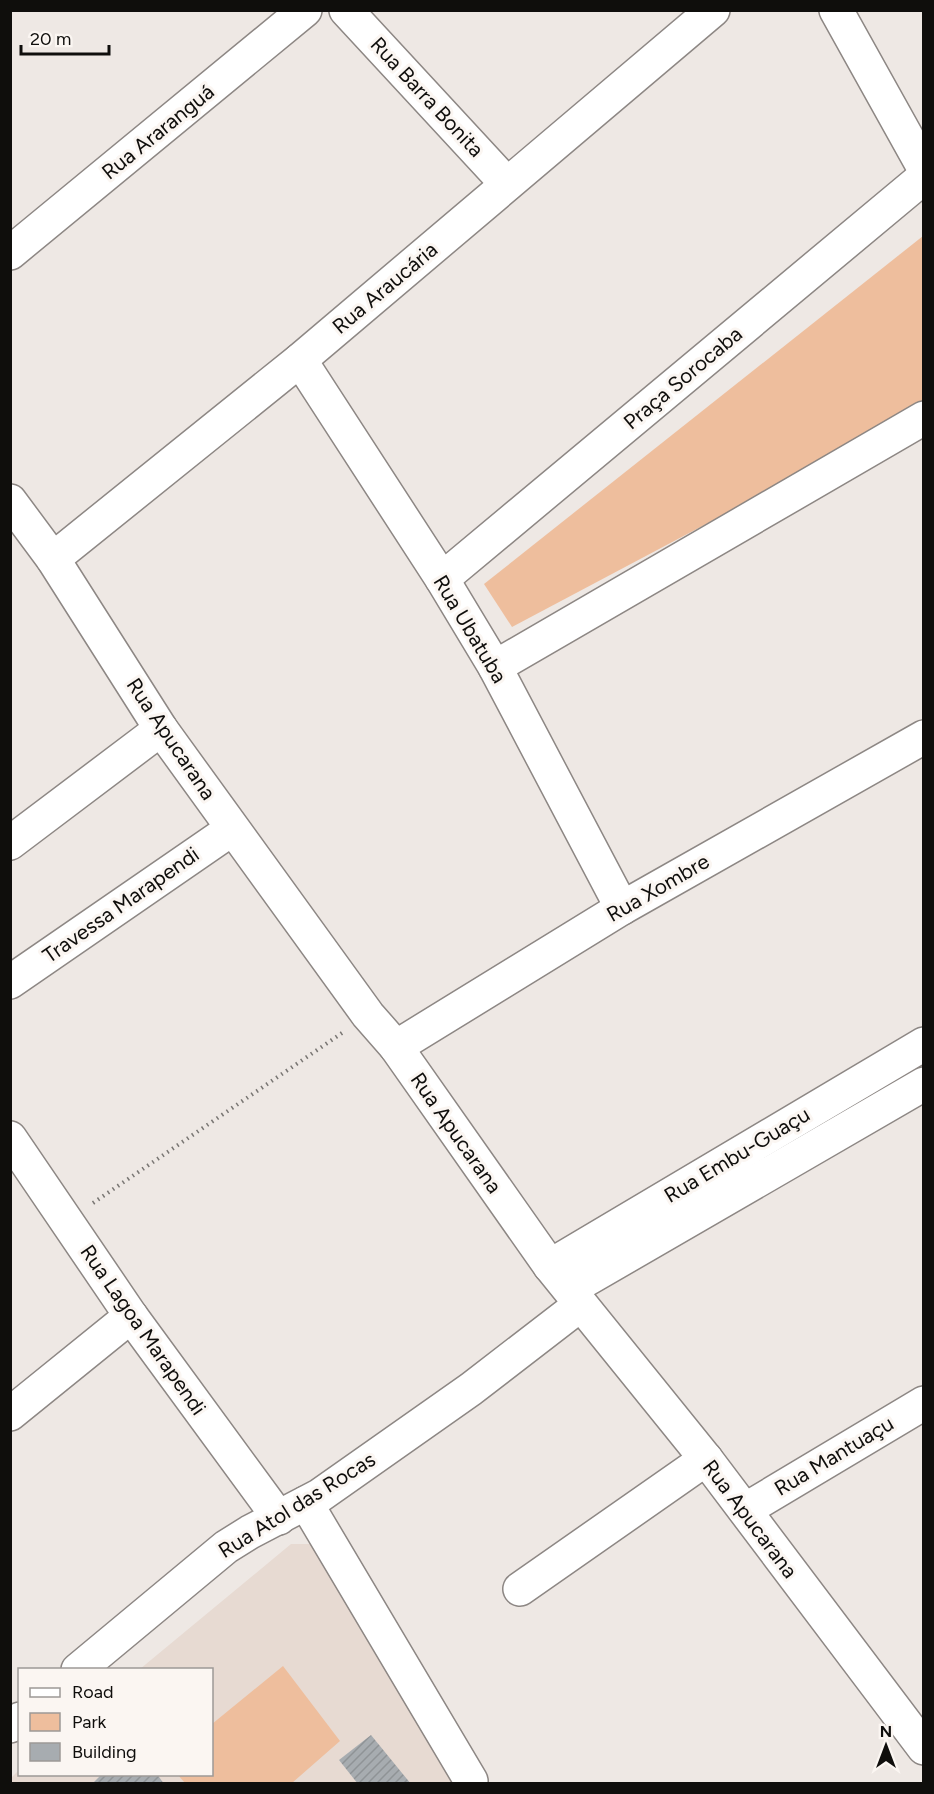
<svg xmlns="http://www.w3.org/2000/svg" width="934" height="1794" font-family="Figtree,sans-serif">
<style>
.built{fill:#e7dad2}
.park{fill:#eebe9d}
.building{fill:url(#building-hatch)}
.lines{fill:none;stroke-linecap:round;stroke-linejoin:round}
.minor-casing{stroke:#8d8784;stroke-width:36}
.path{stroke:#797673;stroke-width:4;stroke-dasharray:1.5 4.5;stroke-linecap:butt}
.minor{stroke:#fff;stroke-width:33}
.labels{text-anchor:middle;stroke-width:6;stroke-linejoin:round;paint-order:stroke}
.street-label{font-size:21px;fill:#0f0e0c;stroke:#fbf6f2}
</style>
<defs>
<pattern id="building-hatch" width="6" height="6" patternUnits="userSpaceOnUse" patternTransform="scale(1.5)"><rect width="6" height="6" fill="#a7acb0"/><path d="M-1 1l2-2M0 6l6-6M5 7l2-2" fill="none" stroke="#8f9396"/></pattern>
</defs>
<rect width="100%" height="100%" fill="#eee8e4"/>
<path class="built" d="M291,1544H321L452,1783L11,1784V1778L19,1770L20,1774H212V1670L140,1669Z"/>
<g class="park">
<path d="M923,236V409L512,627L484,584Z"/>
<path d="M283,1666L340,1741L292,1783H185L178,1775L212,1774V1724Z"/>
</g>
<g class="building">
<path d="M371,1735L411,1784H358L339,1760Z"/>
<path d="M102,1774H157L164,1784H92Z"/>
</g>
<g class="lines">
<defs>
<g id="minor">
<path d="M346,10L507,184"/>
<path d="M836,10L924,168"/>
<path d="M10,253L305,10"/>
<path d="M300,360L442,579L495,667L622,908"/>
<path d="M10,501L53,559L161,729L368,1015L396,1047L550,1266L706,1459L924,1748"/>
<path d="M53,559L300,360L713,10"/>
<path d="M442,579L924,177"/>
<path d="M495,667L924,418"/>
<path d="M10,843L161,729"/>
<path d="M10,982L232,829"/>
<path d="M396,1047L622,908L924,737"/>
<path d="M10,1138L131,1316L279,1518"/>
<path d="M550,1266L924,1044"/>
<path d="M570,1289L924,1084"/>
<path d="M10,1414L131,1316"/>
<path d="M306,1503L471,1781"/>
<path d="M745,1510L924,1403"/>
<path d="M520,1589L706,1459"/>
<path d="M78,1670L226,1547L250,1532L319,1496L471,1389L580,1305"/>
<path d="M10,1726L20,1719"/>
</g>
</defs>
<use href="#minor" class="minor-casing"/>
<path class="path" d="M93,1203L342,1033"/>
<use href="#minor" class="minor"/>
</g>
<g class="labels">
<g class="street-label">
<text transform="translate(427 97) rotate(47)" y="7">Rua Barra Bonita</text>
<text transform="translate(158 132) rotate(-39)" y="7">Rua Araranguá</text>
<text transform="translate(385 288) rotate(-40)" y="7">Rua Araucária</text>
<text transform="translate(683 378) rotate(-40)" y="7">Praça Sorocaba</text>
<text transform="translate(470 629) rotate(59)" y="7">Rua Ubatuba</text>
<text transform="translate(171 739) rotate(56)" y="7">Rua Apucarana</text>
<text transform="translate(658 888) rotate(-30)" y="7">Rua Xombre</text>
<text transform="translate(121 905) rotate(-35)" y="7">Travessa Marapendi</text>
<text transform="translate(456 1133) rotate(55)" y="7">Rua Apucarana</text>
<text transform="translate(737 1155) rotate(-31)" y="7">Rua Embu-Guaçu</text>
<text transform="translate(143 1330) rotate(55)" y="7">Rua Lagoa Marapendi</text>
<text transform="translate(834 1456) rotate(-31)" y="7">Rua Mantuaçu</text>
<text transform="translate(297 1505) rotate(-32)" y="7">Rua Atol das Rocas</text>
<text transform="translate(750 1519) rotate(53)" y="7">Rua Apucarana</text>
</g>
</g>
<rect width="934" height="1794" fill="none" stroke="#0f0e0c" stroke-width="24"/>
<rect x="18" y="1668" width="195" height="108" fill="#fbf6f2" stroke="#9d9996" stroke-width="1.5"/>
<rect x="30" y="1688" width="30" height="9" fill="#ffffff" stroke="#9d9996" stroke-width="1.5"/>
<text x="72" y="1698" font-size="18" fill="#0f0e0c">Road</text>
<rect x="30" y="1713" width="30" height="18" fill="#eebe9d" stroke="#9d9996" stroke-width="1.5"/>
<text x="72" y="1728" font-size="18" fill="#0f0e0c">Park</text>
<rect x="30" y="1743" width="30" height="18" fill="#a7acb0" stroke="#9d9996" stroke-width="1.5"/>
<text x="72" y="1758" font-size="18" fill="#0f0e0c">Building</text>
<g transform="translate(886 1746)" stroke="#fbf6f2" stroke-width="4.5" paint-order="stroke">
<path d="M0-4.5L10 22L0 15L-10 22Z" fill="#0f0e0c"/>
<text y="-9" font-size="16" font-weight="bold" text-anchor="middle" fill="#0f0e0c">N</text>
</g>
<path d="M21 45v9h88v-9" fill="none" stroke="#0f0e0c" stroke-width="3"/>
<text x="30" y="45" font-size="18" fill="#0f0e0c" stroke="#fbf6f2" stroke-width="4.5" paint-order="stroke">20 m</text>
</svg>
